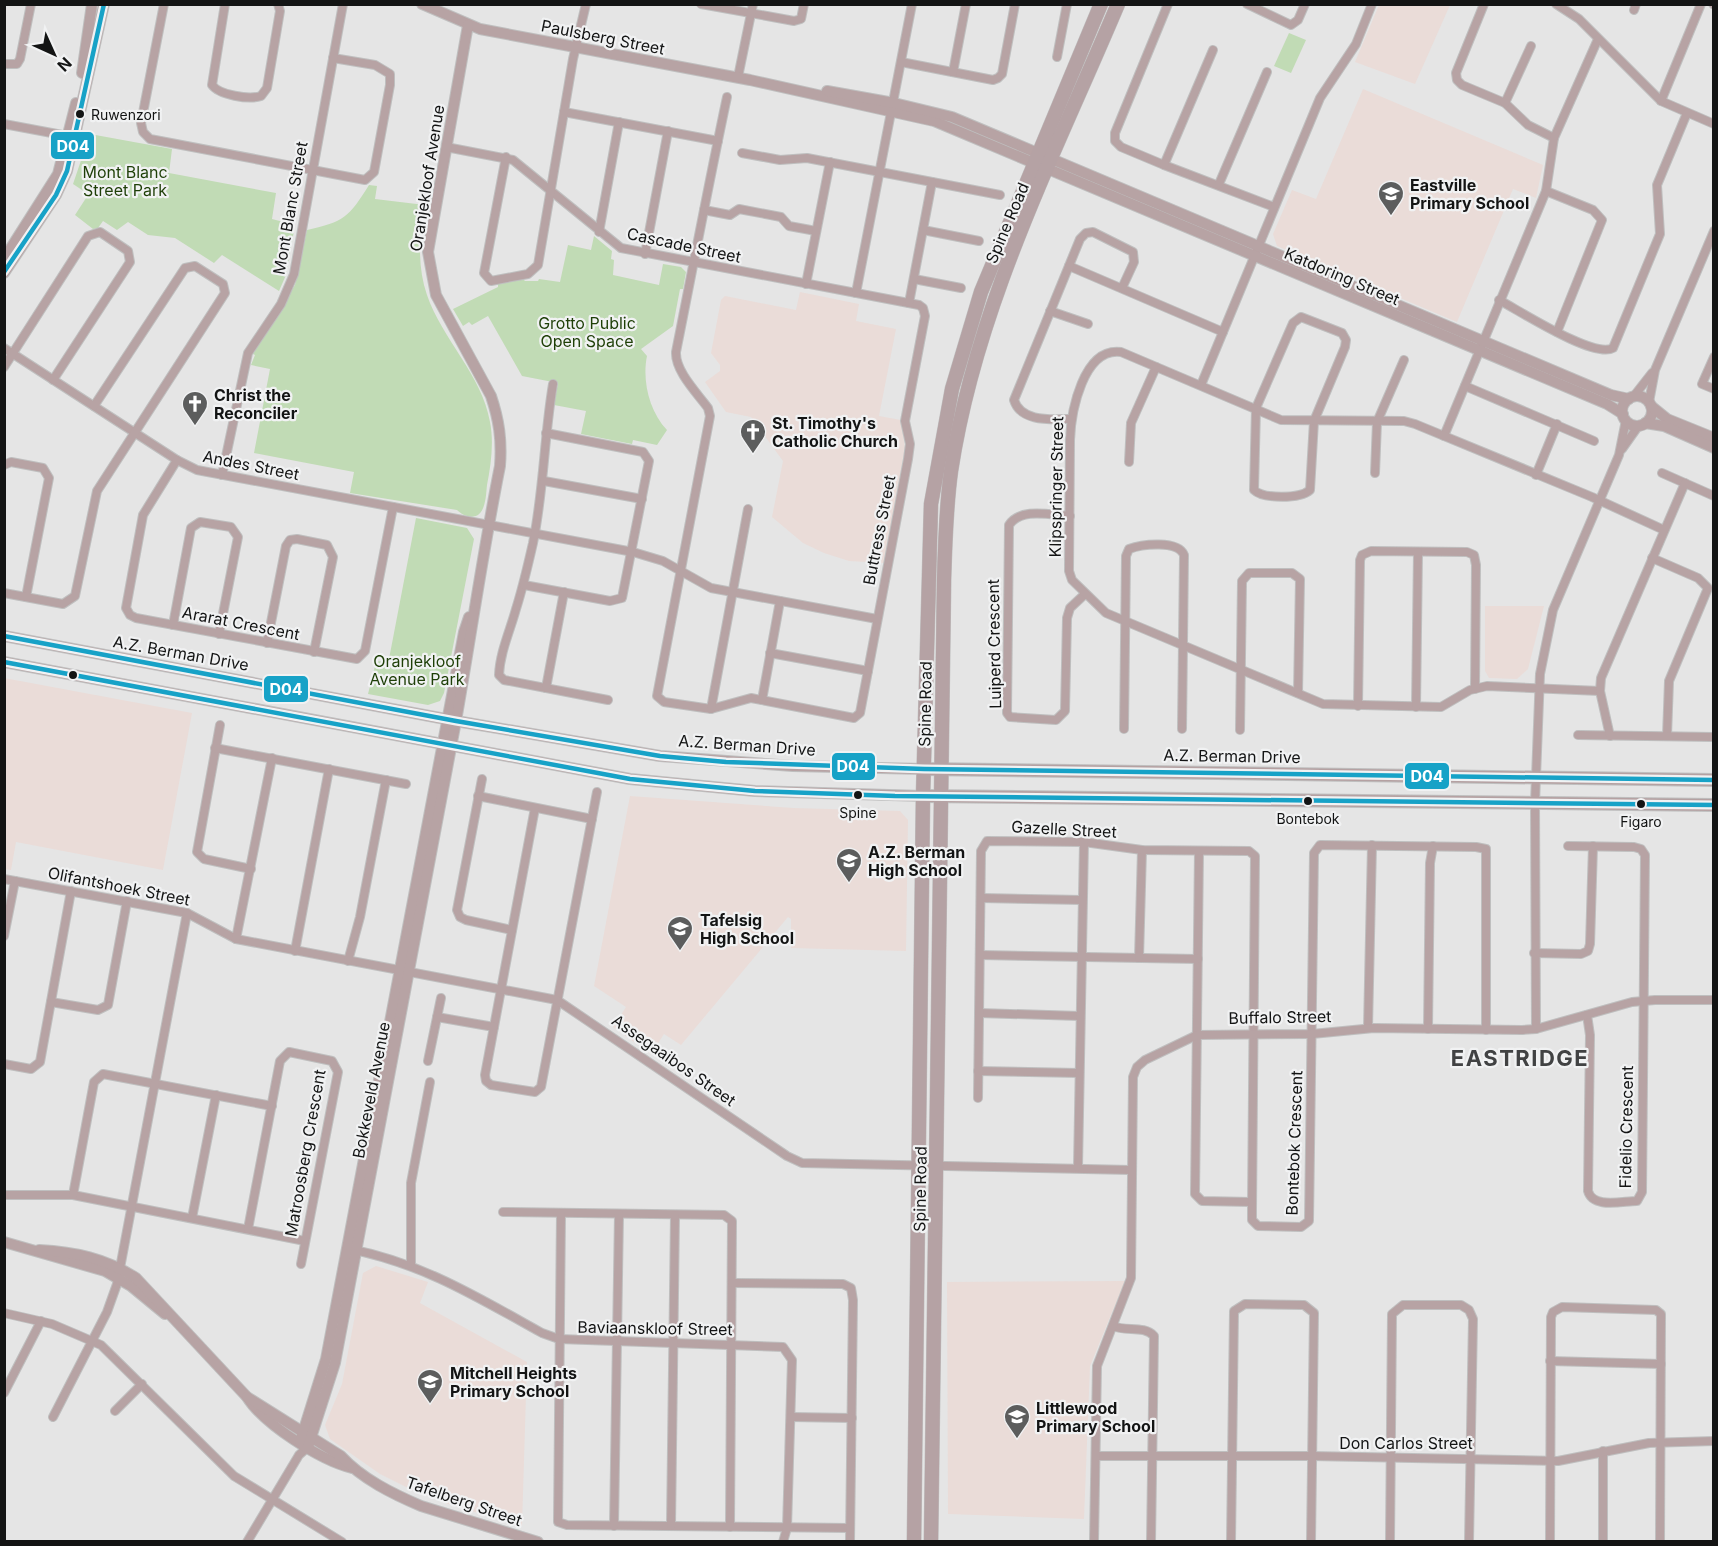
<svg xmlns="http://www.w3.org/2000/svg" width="1718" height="1546" font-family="Inter,sans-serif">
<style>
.education{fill:#eadcd8}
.green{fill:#c1dbb5}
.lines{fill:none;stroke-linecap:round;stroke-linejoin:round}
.minor-casing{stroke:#bfbfbf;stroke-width:10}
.tertiary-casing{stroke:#bfbfbf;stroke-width:12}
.secondary-casing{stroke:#bfbfbf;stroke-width:14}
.primary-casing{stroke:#bfbfbf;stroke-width:15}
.minor{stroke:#b7a3a4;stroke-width:8}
.tertiary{stroke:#b7a3a4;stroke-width:10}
.secondary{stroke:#b5a1a2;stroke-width:12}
.primary{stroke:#b5a2a4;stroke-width:14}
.bus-1-casing{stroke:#f1f2f3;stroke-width:9}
.bus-1{stroke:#17a2c7;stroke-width:4.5}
.bus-dot{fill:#131414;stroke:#f1f2f3;stroke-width:2}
.labels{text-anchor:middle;stroke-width:4.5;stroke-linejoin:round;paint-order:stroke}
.bus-label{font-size:14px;fill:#131414;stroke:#f1f2f3}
.street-label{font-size:16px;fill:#131414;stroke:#f1f2f3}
.park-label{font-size:16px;fill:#1e3f07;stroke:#f1f2f3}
.poi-label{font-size:16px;font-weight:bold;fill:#131414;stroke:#f1f2f3;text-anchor:start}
.district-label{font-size:22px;font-weight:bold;letter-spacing:1.5px;fill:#414243;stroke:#f1f2f3}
.line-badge{stroke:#f1f2f3;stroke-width:2}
.badge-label{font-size:16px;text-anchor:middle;font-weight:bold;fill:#fff}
</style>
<rect width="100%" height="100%" fill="#e5e5e5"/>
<g class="education">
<path d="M1379,5H1450L1415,84L1355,62Z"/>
<path d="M1363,89L1543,165L1536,198L1513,189L1457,322L1277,246L1273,234L1292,190L1316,199Z"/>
<path d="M800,292L859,304L856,321L896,329L879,416L901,420L905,448L884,563L849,561L824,553L803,543L772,517L783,461L751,417L726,412L705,382L720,371V365L711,353L721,300L725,296L796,310Z"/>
<path d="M1485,606H1544L1528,669L1517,679L1489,678L1485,671Z"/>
<path d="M4,678L192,713L163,870L16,842L11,870L5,869Z"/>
<path d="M630,796L793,808L900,811L908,820L906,951L791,948V919L788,917L681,1045L664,1034L651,1054L613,1027L626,1007L594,986Z"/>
<path d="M376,1266L428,1282L420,1303L527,1362L522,1526L445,1503L412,1490L380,1474L330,1439L325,1425L342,1384L363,1273Z"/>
<path d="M1125,1281L1090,1366L1084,1519L948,1514L947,1282Z"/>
</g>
<g class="green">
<path d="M1289,33L1306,40L1291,73L1274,66Z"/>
<path d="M90,134L172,149L169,173L276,193L272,219L295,225L286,275L279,291L222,255L214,263L175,238L148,235L128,222L117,230L103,221L98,228L93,229L75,215L86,198L85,192L73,184Z"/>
<path d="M369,185L377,186L375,199L425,205C419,235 417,266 427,295C442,339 482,375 490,422C494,442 491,465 487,485C486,494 486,509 478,515C471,519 462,515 457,510L350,493L354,472L254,453L270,369L251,365L255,355L253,354L295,285L307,230C344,222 349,217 369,185Z"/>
<path d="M594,236L612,251L611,259L614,260L613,275L659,285L663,264L681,267L686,272L683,289H680L673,326L641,349L647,356C642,380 649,411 667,430L657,445L633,440L632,444L581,434L586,411L554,405L558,383L522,376L488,316L472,325L469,322L463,326L453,309L498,287V284L523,279L525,281H538L539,279L560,282L568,245L591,250Z"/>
<path d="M416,518L467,528L474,539L444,693L440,701L428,705L368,694L376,662L389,659Z"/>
</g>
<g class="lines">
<defs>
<g id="minor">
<path d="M164,4L141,123L143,132L150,139L365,180L374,172L390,85V74L375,65L333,58"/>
<path d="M225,4L212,85C219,95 249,100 261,96L267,88L280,11L278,4"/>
<path d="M701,4L794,21L801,19L804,4"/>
<path d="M1168,4L1115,133V141L1121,147L1164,165L1274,207"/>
<path d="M1247,4L1291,25L1298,20L1305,4"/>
<path d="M1484,4L1456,73L1457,80L1462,85L1505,103L1528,125L1554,138"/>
<path d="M1556,4L1579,19L1661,101L1714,124"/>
<path d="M1713,4L1714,5"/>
<path d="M1634,10L1636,4"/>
<path d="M1057,57L1067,4"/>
<path d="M901,62L993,80L998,78L1002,74L1015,4"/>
<path d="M4,64H17L20,59L31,4"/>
<path d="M953,72L966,4"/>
<path d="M738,77L753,4"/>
<path d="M1661,101L1701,4"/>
<path d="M1505,103L1531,46"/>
<path d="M564,112L718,141"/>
<path d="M4,124L73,137"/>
<path d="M446,147L513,160L621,248L919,305L923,308L925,316L905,421L910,444L908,459L860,713L854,718L751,698L711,709L664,702L657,696L710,416L708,408C697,393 675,371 676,352C693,267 709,182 727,97"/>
<path d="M742,153L780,160L807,158L1000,195"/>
<path d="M506,157L484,273L491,281L528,274L538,265L573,59L586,4"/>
<path d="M1164,165L1213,50"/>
<path d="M1219,184L1267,72"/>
<path d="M1546,191L1593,210L1602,220L1557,332"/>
<path d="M704,210L730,215L739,209L781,217L789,226L816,231"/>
<path d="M923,230L979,241"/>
<path d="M599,232L619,122"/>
<path d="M645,254L668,131"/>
<path d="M1069,266L1223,332"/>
<path d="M914,279L961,288"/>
<path d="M806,284L830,162"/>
<path d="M856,293L912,4"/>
<path d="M1499,300C1520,311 1594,359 1613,348L1660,234L1657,185L1687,113"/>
<path d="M909,303L932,182"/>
<path d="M1050,311L1088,324"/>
<path d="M1301,317L1342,333L1346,340L1345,347L1314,421L1310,490C1300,499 1263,499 1254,490L1256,408L1293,323Z"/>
<path d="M4,348L177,460L197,470L633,552L663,561L711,588L877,619"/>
<path d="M1714,357L1702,384L1714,389"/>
<path d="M4,367L88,236L100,232L128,251L130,262L53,380"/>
<path d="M553,384C544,437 544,489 533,543C528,565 523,587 516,609C510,631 500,652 499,675L504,680L608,700"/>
<path d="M1201,385L1320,98L1356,44L1372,4"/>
<path d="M1465,386L1594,441"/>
<path d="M1634,396L1652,373"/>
<path d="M1649,402L1655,370L1714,231"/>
<path d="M1071,419C1053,419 1021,423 1014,400L1080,239L1086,233L1093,232L1133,252L1134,262L1122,288"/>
<path d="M1444,436L1546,191L1554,138L1598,39"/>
<path d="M1622,449L1639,425"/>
<path d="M177,460L143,515L126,608L130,615L136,618L357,659L365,651L393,507"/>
<path d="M1129,462L1131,423L1156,367"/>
<path d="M4,465L11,462L43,468L49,478L26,597"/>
<path d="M1375,473L1377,422L1404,360"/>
<path d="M1662,473L1714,496"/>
<path d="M222,475L248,353L281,304L294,274L343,4"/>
<path d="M1536,475L1557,424"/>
<path d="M544,481L642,499"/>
<path d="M1070,516C1050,515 1021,507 1009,525L1007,713L1010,717L1056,720L1065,711L1067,618L1070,608L1085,594"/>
<path d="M1652,558L1698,578L1708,588L1669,681L1667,736"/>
<path d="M524,585L610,601L622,598L649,461L643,452L546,433"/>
<path d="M4,593L63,604L75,596L97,491L225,293L223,284L195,266L185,268L94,406"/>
<path d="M173,625L191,528L200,522L231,527L238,537L219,634"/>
<path d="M267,643L286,546L290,540L297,539L327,545L333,557L314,652"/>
<path d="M770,653L868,671"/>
<path d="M546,688L564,592"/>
<path d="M1600,691L1487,686L1470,690L1441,707L1323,704L1106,613L1072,580L1069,571L1070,440C1071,412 1083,347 1121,352L1281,420L1404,421L1415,424L1592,497L1664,530"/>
<path d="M762,700L780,601"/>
<path d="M1358,706L1360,560L1362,555L1371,551L1467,552L1474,555L1476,565L1475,689"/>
<path d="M1416,707L1418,552"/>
<path d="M711,709L748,509"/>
<path d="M220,725L197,852L204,859L251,869"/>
<path d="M1124,729L1126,556L1129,549C1142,544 1178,540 1184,555L1182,729"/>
<path d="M1240,730L1242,581L1249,573H1292L1300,579L1298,693"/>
<path d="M1578,735L1714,737"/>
<path d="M1610,736L1600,691L1601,678L1685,483"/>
<path d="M215,748L406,784"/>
<path d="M482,779L457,910L460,917L466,920L512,930"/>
<path d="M478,796L592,819"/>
<path d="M535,808L485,1075L486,1081L491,1085L535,1092L541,1087L597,792"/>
<path d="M1568,846L1634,847L1641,849L1645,855L1642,1192L1637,1201C1622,1201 1593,1209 1588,1191L1590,1035L1587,1015"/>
<path d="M1199,851L1195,1194L1202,1201L1252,1202"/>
<path d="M4,879L187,913L236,939L557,1000L787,1156L802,1163L1131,1170"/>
<path d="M981,898L1082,900"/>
<path d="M4,936L15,881"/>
<path d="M236,939L272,758"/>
<path d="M295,951L329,769"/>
<path d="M1534,953L1581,954L1588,951L1590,944L1593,846"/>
<path d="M980,955L1198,959"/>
<path d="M1139,958L1142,850"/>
<path d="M348,961L360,917L386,780"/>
<path d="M51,1002L98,1010L108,1005L127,901"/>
<path d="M979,1013L1080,1016"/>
<path d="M437,1017L494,1027"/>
<path d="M1368,1028L1372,845"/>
<path d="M1428,1029L1430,863L1433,846"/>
<path d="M1536,1029L1535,803L1540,674L1553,610L1619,455L1626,420"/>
<path d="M428,1061L441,998"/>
<path d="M4,1064L31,1069L40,1062L71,891"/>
<path d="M978,1071L1079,1073"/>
<path d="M978,1098L981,851L987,841L1084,842L1142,850L1249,851L1255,856L1252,1209V1220L1258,1226L1301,1227L1309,1221L1314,853L1320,845L1476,847L1486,849V1030"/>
<path d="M1078,1167L1084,842"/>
<path d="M4,1195H73L305,1241"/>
<path d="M73,1195L94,1082L103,1074L272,1106"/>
<path d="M503,1212L724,1215L732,1221L730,1527"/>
<path d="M561,1213L558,1522L567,1525L850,1528"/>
<path d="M192,1218L216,1095"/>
<path d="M248,1229L280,1061L289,1052L332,1061L338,1072L301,1264"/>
<path d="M350,1249C424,1264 477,1297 542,1333L559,1339L783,1347L792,1360L787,1528L783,1542"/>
<path d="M411,1264V1183L430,1082"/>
<path d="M732,1283L843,1284L851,1288L853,1300L850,1542"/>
<path d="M4,1313L52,1324L101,1345L234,1476L342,1542"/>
<path d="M1113,1326C1126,1332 1144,1325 1154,1336L1151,1542"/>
<path d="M1550,1361L1661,1364"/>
<path d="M4,1393L41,1321"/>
<path d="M115,1411L142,1384"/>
<path d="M53,1417L107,1312L117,1284L187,913"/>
<path d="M791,1417L852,1418"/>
<path d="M1603,1451V1542"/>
<path d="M1097,1456H1311L1558,1461L1649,1443L1714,1441"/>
<path d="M614,1526L619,1214"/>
<path d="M671,1526L675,1215"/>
<path d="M247,1542L299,1455L308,1447"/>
<path d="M1094,1542L1097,1366L1131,1278L1133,1077L1137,1067L1145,1060L1197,1035L1312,1034L1374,1028L1522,1030L1536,1029L1632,1002L1655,1000H1714"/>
<path d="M1231,1542L1234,1311L1245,1304L1304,1305L1314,1313L1311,1542"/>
<path d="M1390,1542L1392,1314L1403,1305H1461L1469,1310L1473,1319L1469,1542"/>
<path d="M1550,1542L1551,1317L1553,1312L1562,1307L1656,1310L1661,1314L1660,1542"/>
</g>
<g id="tertiary">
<path d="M422,4L480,29L750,80L934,121L1607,404L1623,414"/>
<path d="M82,73L92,4"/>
<path d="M827,91L894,103L952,117L1611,395L1629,399"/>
<path d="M4,259L58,174L76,103"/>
<path d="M4,273L56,195L67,171L104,4"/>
<circle cx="1637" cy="411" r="15"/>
<path d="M1651,406L1667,419L1714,438"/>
<path d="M1645,423L1664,426L1714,448"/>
<path d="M4,636L456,721L660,756L793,766L924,769"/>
<path d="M4,662L630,779L755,791L923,796"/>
<path d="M4,1242L105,1271L131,1286L165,1314"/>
<path d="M39,1250C75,1252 105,1258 136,1278L247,1397C264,1424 320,1460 352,1468"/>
<path d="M247,1397L341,1456C362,1479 393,1494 421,1506L538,1542"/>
<path d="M300,1442L326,1359L464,632L469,617"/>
<path d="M308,1447L335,1363L456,721C471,636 483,551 500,466C502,440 499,420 491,396L436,295L428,252L468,25"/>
</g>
<g id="secondary">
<path d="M924,769L1714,780"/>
<path d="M923,796L1714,805"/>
</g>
<g id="primary">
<path d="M914,1542L923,796L931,504L952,389L981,292L1101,4"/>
<path d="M931,1542L944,580C945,543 946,507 951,471C976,306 1054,156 1118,4"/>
</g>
</defs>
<use href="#minor" class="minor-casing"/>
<use href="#tertiary" class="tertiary-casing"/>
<use href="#secondary" class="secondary-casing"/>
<use href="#primary" class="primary-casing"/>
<use href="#minor" class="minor"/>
<use href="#tertiary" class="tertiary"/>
<use href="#secondary" class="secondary"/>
<use href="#primary" class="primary"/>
<defs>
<g id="bus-1">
<path d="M4,272L56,195L67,171L104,4"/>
<path d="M4,636L456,721L660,756L726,762L924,769L1714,780"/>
<path d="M4,662L630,779L755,791L895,796L1714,805"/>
</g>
</defs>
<use href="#bus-1" class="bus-1-casing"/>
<use href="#bus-1" class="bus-1"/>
</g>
<defs>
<symbol id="school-pin" viewBox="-11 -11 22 30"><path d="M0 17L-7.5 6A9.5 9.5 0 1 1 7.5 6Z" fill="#5c5d5d" stroke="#f1f2f3"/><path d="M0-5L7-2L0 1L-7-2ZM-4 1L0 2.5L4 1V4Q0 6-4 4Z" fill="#fff"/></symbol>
<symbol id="church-pin" viewBox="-11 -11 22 30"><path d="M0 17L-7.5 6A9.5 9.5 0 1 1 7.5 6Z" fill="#5c5d5d" stroke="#f1f2f3"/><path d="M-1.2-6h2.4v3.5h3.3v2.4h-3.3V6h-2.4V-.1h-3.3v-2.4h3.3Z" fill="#fff"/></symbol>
</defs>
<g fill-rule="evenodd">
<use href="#school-pin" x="1376" y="179" width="30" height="40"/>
<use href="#church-pin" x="180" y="389" width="30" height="40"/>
<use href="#church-pin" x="738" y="417" width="30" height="40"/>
<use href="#school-pin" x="834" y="846" width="30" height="40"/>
<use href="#school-pin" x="665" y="914" width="30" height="40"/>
<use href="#school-pin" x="415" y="1367" width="30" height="40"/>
<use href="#school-pin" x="1002" y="1402" width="30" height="40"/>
</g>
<g class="bus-dot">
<circle cx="80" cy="114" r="5"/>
<circle cx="73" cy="675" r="5"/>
<circle cx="858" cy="795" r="5"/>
<circle cx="1308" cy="801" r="5"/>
<circle cx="1641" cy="804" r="5"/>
</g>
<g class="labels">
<g class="bus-label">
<text x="91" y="120" text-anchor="start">Ruwenzori</text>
<text x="858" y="818">Spine</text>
<text x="1308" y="824">Bontebok</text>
<text x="1641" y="827">Figaro</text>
</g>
<g class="street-label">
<text transform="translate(603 37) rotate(11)" y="6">Paulsberg Street</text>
<text transform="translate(427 178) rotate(-81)" y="6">Oranjekloof Avenue</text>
<text transform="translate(290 208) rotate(-80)" y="6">Mont Blanc Street</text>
<text transform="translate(1007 223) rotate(-67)" y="6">Spine Road</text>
<text transform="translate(684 245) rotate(12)" y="6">Cascade Street</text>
<text transform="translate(1342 276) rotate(23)" y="6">Katdoring Street</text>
<text transform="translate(251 465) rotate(11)" y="6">Andes Street</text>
<text transform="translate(1056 487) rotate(-89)" y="6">Klipspringer Street</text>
<text transform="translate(879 530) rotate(-79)" y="6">Buttress Street</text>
<text transform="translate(241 623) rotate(11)" y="6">Ararat Crescent</text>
<text transform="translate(994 644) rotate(-91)" y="6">Luiperd Crescent</text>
<text transform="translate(181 653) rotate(10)" y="6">A.Z. Berman Drive</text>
<text transform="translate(925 704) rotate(-89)" y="6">Spine Road</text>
<text transform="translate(747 745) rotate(4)" y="6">A.Z. Berman Drive</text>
<text transform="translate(1232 756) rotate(1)" y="6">A.Z. Berman Drive</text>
<text transform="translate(1064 829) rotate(3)" y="6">Gazelle Street</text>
<text transform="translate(119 886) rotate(11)" y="6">Olifantshoek Street</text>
<text transform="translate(1280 1017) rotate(-1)" y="6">Buffalo Street</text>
<text transform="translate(674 1060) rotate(35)" y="6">Assegaaibos Street</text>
<text transform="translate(371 1090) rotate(-79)" y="6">Bokkeveld Avenue</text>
<text transform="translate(1626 1127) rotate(-89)" y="6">Fidelio Crescent</text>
<text transform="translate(1294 1143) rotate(-88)" y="6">Bontebok Crescent</text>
<text transform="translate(305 1153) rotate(-80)" y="6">Matroosberg Crescent</text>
<text transform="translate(920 1189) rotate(-89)" y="6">Spine Road</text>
<text transform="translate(655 1328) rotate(1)" y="6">Baviaanskloof Street</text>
<text x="1406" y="1449">Don Carlos Street</text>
<text transform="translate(464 1501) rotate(19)" y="6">Tafelberg Street</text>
</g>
<g class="park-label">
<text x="125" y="178">Mont Blanc<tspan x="125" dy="18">Street Park</tspan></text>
<text x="587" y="329">Grotto Public<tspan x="587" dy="18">Open Space</tspan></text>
<text x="417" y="667">Oranjekloof<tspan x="417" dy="18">Avenue Park</tspan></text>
</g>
<g class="poi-label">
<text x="1410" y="191">Eastville<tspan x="1410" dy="18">Primary School</tspan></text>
<text x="214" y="401">Christ the<tspan x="214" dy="18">Reconciler</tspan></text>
<text x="772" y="429">St. Timothy's<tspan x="772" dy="18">Catholic Church</tspan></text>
<text x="868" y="858">A.Z. Berman<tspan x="868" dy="18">High School</tspan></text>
<text x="700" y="926">Tafelsig<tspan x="700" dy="18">High School</tspan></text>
<text x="450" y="1379">Mitchell Heights<tspan x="450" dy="18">Primary School</tspan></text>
<text x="1036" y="1414">Littlewood<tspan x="1036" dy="18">Primary School</tspan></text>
</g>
<g class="district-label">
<text x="1520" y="1066">EASTRIDGE</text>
</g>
</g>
<g class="line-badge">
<rect x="50" y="131" width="45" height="29" rx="6" fill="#17a2c7"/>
<rect x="263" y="675" width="46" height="28" rx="6" fill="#17a2c7"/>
<rect x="831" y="752" width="45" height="29" rx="6" fill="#17a2c7"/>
<rect x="1404" y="762" width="46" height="28" rx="6" fill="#17a2c7"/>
</g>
<g class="badge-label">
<text x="73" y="152">D04</text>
<text x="286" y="695">D04</text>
<text x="853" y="772">D04</text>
<text x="1427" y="782">D04</text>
</g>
<rect width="1718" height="1546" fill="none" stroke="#131414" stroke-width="12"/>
<g transform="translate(54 54) rotate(135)" stroke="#f1f2f3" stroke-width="4.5" paint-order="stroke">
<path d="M0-4.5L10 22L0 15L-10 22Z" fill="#131414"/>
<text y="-9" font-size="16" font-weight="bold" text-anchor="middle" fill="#131414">N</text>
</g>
</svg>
